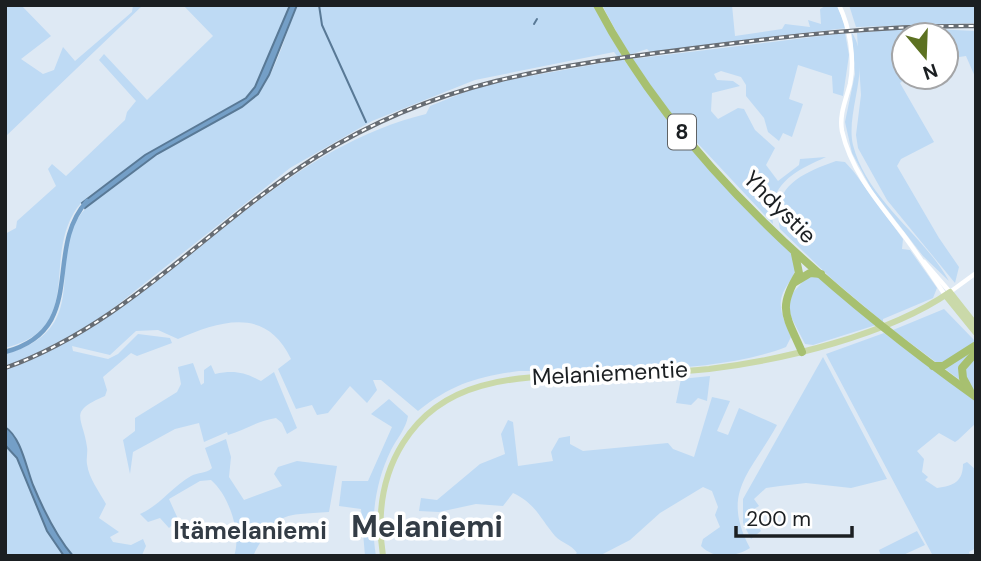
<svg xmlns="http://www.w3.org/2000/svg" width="981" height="561" font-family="'DM Sans',sans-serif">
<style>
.green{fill:#bedaf4}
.water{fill:#749fc7;stroke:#597996;stroke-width:2}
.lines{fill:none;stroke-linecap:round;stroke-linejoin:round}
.stream{stroke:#597996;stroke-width:2}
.canal{stroke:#749fc7;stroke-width:4.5}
.minor{stroke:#fff;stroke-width:4.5}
.major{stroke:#cad9a9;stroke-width:6}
.highway{stroke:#a7c070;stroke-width:8}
.rail-casing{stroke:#676d74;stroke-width:4.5}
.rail{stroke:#fff;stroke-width:2;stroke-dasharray:5;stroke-linecap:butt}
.labels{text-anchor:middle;stroke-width:7;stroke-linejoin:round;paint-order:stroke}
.shield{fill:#fff;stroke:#5f6264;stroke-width:2}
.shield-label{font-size:21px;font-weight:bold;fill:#1b1f22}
.street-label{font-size:23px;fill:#1b1f22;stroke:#fff}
.neighbourhood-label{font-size:24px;font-weight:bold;fill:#333c45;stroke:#fff}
.district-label{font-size:30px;font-weight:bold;fill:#333c45;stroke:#fff}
</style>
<rect width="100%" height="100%" fill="#dee9f4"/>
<g class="green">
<path d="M5,5H21L51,36L21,59L43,74L54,70L63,47L75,61L132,12L133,5H143L5,137Z"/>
<path d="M183,5H290L255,87L246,98C199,124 153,149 110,181C99,189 85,197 77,208C41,260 86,328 5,348V234L16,228L17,221L56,186L48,169L52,164L66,176L125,120L127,112L136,101L99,60L104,54L147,100L213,36Z"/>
<path d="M297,5H593L622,56H617L614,52L475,80L372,121L290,168L92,325L43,352L5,367V354C99,329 41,254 86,208C116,177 167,147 204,126C222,116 246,109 259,93C277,69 286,33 297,5Z"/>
<path d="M602,5H732L735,36L782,29L785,24L810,27L808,20L821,24L820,9L827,5H837L846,28L650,52L647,49L629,55Z"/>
<path d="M849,5H976V23L856,27Z"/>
<path d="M912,28L976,31V79L966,56L946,59V35H904V77H907L900,83L934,142L901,159L897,166L939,238L959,267L955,283L887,200L858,148L856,135L861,95L857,33Z"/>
<path d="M845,33L849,55L843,96L833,93L832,76L798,65L789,99L803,104L792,137L783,133L779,141L768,132L764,118L746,96V85L741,77L721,71L714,74L717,80L733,81L740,86L712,93L711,111L718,119L738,108L744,109L755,130L775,148L766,165L778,181L799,165L800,159L826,157C795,171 767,184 773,224L673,117L632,59Z"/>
<path d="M852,33C873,64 845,112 853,145C867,200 923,234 949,281L923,256L872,190L852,153L845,122L855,74Z"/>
<path d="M619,60H624L679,133L793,254C803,274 784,282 781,300C779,312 787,326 791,337L786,347C714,375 597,370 519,371C477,377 452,384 418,411L381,380H373L377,390L367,403L350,386L328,413L317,415L312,405L296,409L278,369L291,359C266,306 220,321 178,339L158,330L136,331L110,355L72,346L73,351L108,359L118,354L138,334L170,338L172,343L137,356L131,353L103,377L107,390L105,396C67,412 83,417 87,447C88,453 86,458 87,464C89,479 99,491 106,504L99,518L119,532L110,537L113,542L131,545L143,539L146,546L142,555L73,556L60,541L34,488L18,443L5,426V370C163,315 261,154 426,114L430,106L475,88L508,80Z"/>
<path d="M836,161L845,162L854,172L903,239L902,249L910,250L937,288L933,298L883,319V322L833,280L780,229C770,186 803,173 836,161Z"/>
<path d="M807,277H819L876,325L813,345L805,344L789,313V297Z"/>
<path d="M944,309L976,342V392L893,330Z"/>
<path d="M884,333L976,401V423L958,440L955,442L939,433L917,451L924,459L922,472L928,477L925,480L937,488C954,486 963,481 963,464L967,462L976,470V548L969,552L970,556H933L828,358L826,354Z"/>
<path d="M823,357L887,479L851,488L806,483L780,486L766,488L754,499L759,506L749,512L761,531L751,539L743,523V499Z"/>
<path d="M193,363L201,385L204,383V370L211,365L215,374C234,370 244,372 261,381L274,372L297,428L287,434L282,423L276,418C257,421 245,430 228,435L227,432L204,442L199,423L175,429L133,452L130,474L123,440L135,431V418L177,392L181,384L178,367Z"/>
<path d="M710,376L707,401L698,398L691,405L676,403L681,379Z"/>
<path d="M712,397L730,401L717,431L728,435L739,408L777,425C751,473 720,492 750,548C735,557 715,560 701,546L703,539L720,527L715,515L718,507L712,491L703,487L660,513L630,540L599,556H573L577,553C571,544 561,543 555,536C540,518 535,503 513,493L503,506L476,504L439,512L419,511L421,498L437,500L480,464L505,454L501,434L508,420L513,422L518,466L553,461L551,452L559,438L570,436V444L583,451L668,443L673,449L694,457Z"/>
<path d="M389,399L408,416C406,429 397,438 391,450C375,483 370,520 376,556H365L361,509L339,506L342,481H368L392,427L371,414Z"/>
<path d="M226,439L231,457L229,477L244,500L282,486L274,474L278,467L297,461L337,466L329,512C282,515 276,512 253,556H234C242,534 229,495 211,480L200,481L169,499L178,519L169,528L160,518L148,522L140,514C159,506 172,487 191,476C198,472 206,474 212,468L205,448Z"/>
<path d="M5,445L17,458L47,531L64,556H5Z"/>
<path d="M917,531L925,545L901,556H881L879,550Z"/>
</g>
<g class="water">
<path d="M290,5H297L269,75L258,94L242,107L157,154L85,208L82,203L87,199L145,155L246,98L255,87Z"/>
<path d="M5,427C21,437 26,467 33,485C43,509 56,536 73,556H64L47,531L17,458L5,445Z"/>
</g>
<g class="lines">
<g class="stream">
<path d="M319,5L322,25L366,122"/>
<path d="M534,24L537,19"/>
</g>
<path class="canal" d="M5,352C90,329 42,251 87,201"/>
<g class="minor">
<path d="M839,5C850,28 855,59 850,84C846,100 839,114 842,131C851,171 878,202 902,233C917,253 931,274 945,295"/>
<path d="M924,262L950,292L976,273"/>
</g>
<g class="major">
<path d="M946,296L976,333"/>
<path d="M383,556C377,516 381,478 403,443C444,377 517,377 587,375C628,374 668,373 709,369C783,360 888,335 950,292L976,325"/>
</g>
<g class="highway">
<path d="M597,5C680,164 832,294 976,397"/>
<path d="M795,254L799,273C777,309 786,315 802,352"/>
<path d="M795,282L810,273L821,274"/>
<path d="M933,366H943L976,345"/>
<path d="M970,391L963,378L962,368L976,352"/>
</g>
<defs>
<path id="rail" d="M5,368C126,325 210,224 316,157C439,80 555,66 695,48C788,36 882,25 976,26"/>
</defs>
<use href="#rail" class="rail-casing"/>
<use href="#rail" class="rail"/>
</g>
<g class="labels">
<rect class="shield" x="668" y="114.5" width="28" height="35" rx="5"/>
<g class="shield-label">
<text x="682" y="139">8</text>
</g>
<g class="street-label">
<text transform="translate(780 207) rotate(45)" y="8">Yhdystie</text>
<text transform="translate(610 373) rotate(-3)" y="8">Melaniementie</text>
</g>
<g class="neighbourhood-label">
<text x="250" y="539">Itämelaniemi</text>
</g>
<g class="district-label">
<text x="427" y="537">Melaniemi</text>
</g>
</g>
<rect width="981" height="561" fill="none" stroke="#1b1f22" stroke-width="14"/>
<g transform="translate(925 56) rotate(161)"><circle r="33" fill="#ffffff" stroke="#a4a5a7" stroke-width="2"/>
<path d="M0-5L12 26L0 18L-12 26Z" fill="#5c7121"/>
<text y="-10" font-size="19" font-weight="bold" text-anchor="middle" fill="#1b1f22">N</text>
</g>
<path d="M736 526v10h116v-10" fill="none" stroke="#1b1f22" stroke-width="3.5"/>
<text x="746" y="526" font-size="21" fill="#1b1f22" stroke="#ffffff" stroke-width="5" paint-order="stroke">200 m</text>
</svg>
